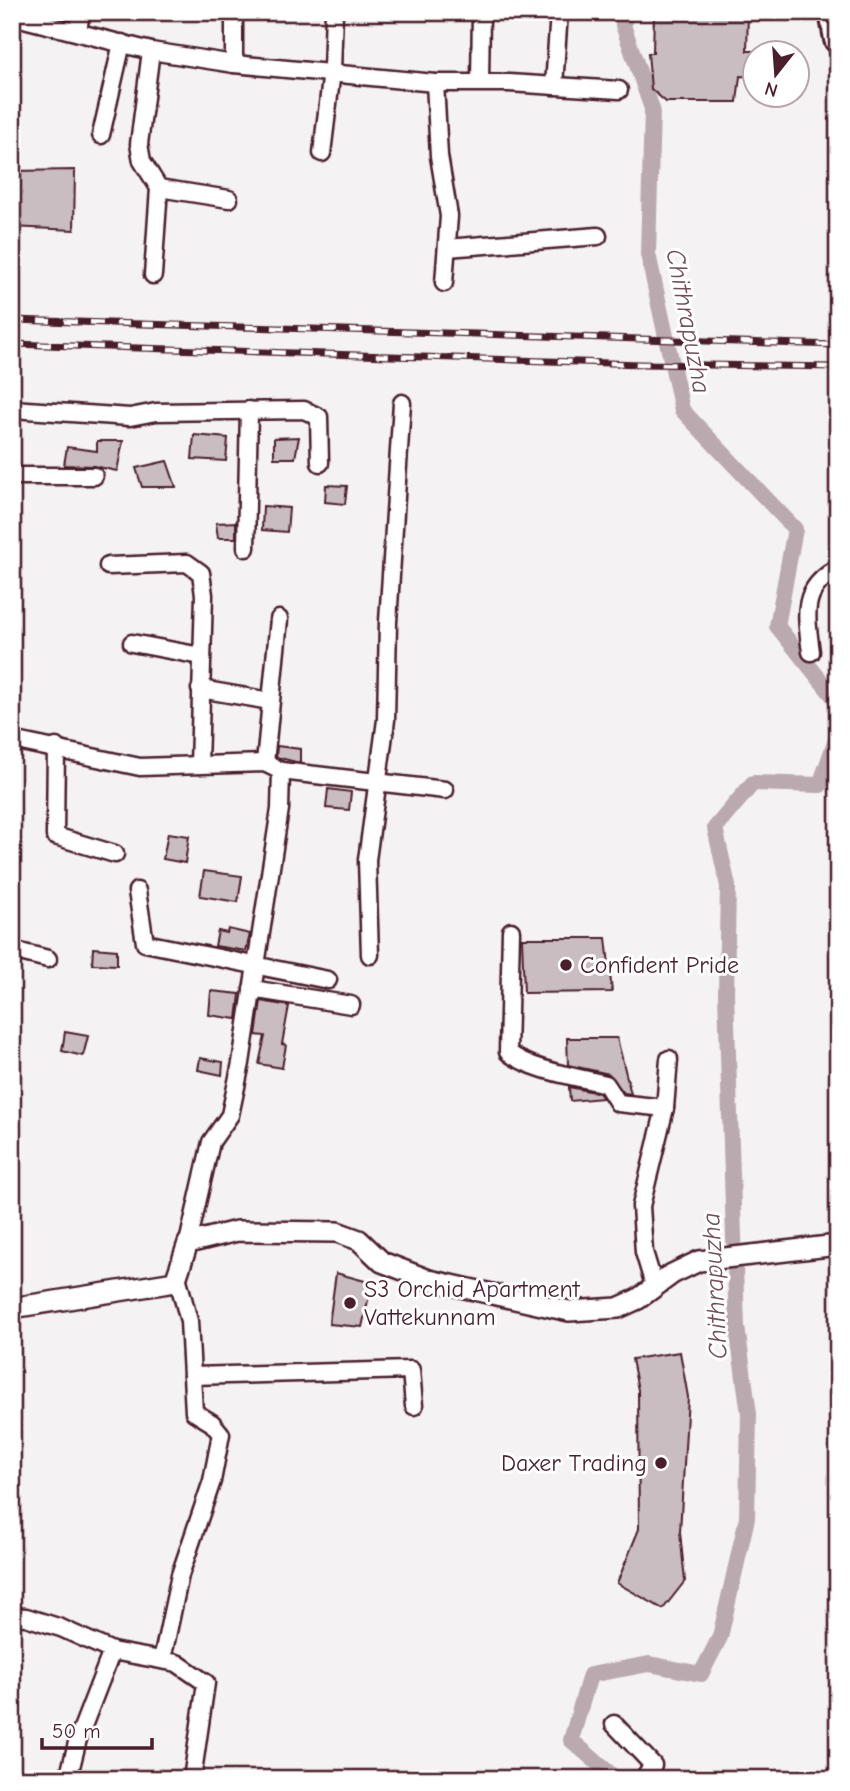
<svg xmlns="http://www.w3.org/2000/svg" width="850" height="1791" font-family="'Comic Neue',sans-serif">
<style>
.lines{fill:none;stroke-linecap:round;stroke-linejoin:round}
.canal{stroke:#baa9ae;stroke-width:16}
.building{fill:#cabdc1;stroke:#4a1f2b;stroke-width:2}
.minor-casing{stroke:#4a1f2b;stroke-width:21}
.tertiary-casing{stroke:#4a1f2b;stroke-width:24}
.trunk-casing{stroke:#4a1f2b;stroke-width:32}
.minor{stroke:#fff;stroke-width:16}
.tertiary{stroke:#fff;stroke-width:19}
.trunk{stroke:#fff;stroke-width:26}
.rail-casing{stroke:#4a1f2b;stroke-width:7}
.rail{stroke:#fff;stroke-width:4.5;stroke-dasharray:13;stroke-linecap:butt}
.poi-dot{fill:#4a1f2b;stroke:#fff;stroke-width:2.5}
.labels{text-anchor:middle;stroke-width:6;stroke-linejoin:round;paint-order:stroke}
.poi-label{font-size:24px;fill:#4a1f2b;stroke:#fff;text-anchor:start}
.water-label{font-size:26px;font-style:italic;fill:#714f59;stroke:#fff}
</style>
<rect width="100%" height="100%" fill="#f4f2f2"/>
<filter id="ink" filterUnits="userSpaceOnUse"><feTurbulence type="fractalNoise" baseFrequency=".0143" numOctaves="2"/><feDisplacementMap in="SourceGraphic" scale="14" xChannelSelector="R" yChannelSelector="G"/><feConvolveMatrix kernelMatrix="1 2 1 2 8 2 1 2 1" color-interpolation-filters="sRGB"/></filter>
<g filter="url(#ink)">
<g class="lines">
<g class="canal">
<path d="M626,12L623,25L652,109L648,254L682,410L795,529L777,626L838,702"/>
<path d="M616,1779L571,1740L590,1675L649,1664L701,1674L720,1637L747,1518L749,1414L737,1327L726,994L728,886L715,828L753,783L820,785L838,734"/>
</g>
</g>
<g class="building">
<path d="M654,12H748L747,51H755V77L740,76L737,102H666L651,89L648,53H653Z"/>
<path d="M75,170L74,230L12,227L13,171Z"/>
<path d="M194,435L228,438L226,461L192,459Z"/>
<path d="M299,437L295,458H274V438Z"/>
<path d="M97,441H123L117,471L94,466L64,465L67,447L97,451Z"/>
<path d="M167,461L176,487H142L136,468Z"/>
<path d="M326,485L347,486L345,504L325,502Z"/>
<path d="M263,506L289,508L287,532L262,530Z"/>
<path d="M236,522V538H218L216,523Z"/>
<path d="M277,746L300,749V763L276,757Z"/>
<path d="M328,789L351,792L349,810L326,808Z"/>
<path d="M168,833L189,836L185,863L163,859Z"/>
<path d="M204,871L242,876L238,902L200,896Z"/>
<path d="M228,929L250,934L246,951L215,946L218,931L227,933Z"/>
<path d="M522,938H606L612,992L524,993Z"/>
<path d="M93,948L117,950V965L92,964Z"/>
<path d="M211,991L240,994L237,1019L209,1015Z"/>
<path d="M261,1001L289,1006L282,1044L286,1045L282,1068L259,1064L265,1036L256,1035Z"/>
<path d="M65,1032L88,1036L83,1056L62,1051Z"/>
<path d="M567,1038H617L631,1094L624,1093L609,1074L568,1065Z"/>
<path d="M200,1058L223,1062L222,1075L198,1070Z"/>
<path d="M569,1087L599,1093L603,1098L570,1101Z"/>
<path d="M336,1273L372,1283L362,1327L329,1324Z"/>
<path d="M680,1352L688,1397L680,1532L685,1581L663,1609L617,1583L639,1529L638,1390L632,1359Z"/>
</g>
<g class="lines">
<defs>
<g id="minor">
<path d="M12,16L151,51L234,64L435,83H509L619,90"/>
<path d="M78,31L81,12"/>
<path d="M151,51L139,144L142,161L159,188L229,199"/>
<path d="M234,64V12"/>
<path d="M480,82L481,12"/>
<path d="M435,83L439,156L449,216L444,283"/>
<path d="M554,86L559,12"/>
<path d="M101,135L122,43"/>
<path d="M322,153L332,71L334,12"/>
<path d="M447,248L598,236"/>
<path d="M153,275L159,188"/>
<path d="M12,409L130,417L156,412L304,410L319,417L320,463"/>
<path d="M12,476H94"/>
<path d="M246,548L249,410"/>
<path d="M108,566L187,563L201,573L204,595L199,765"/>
<path d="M132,643L201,656"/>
<path d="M811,652C806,614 800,589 838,568"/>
<path d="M200,689L270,701"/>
<path d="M12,740L140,767L265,763L281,771L280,809L241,1063L230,1115L211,1142L188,1243"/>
<path d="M56,747L55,836L115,854"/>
<path d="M265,763L279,619"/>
<path d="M281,771L445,790"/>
<path d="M137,891L145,943L328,980"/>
<path d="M511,931L508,1052C529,1070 578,1077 606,1084L618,1103L665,1108L641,1206L644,1252L654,1285"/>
<path d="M12,950L48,959"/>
<path d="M370,955L367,860L386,720L388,622L402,403"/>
<path d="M252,989L351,1005"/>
<path d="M665,1108L669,1059"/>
<path d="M192,1376L411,1370L414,1406"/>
<path d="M12,1616L26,1617L61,1628L112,1651L177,1663L206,1683L192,1779"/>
<path d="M162,1660L180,1575L212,1481L221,1434L212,1423L194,1412L189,1321L177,1276"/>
<path d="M614,1724L653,1765L643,1779"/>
<path d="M68,1779L78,1739L112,1651"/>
</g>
<path id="tertiary" d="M12,1308L175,1282L188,1243L237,1231L337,1232L359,1240L382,1262L429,1280L569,1311L618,1308L638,1299L672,1274L699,1261L838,1245"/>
<path id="trunk" d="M833,12L838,39"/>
</defs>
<use href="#minor" class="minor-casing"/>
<use href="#tertiary" class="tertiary-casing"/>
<use href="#trunk" class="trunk-casing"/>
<use href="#minor" class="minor"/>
<use href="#tertiary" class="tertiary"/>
<use href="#trunk" class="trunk"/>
<defs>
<g id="rail">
<path d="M12,320L838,345"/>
<path d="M12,344L641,364L838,367"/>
</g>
</defs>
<use href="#rail" class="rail-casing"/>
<use href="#rail" class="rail"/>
</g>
</g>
<g class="poi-dot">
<circle cx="566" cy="965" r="7"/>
<circle cx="350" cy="1303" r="7"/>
<circle cx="661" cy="1463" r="7"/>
</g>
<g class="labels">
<g class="poi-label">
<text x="580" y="973">Confident Pride</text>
<text x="364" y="1297">S3 Orchid Apartment<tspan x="364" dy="28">Vattekunnam</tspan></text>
<text x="647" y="1471" text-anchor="end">Daxer Trading</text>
</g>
<g class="water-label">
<text transform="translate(689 321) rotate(79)" y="9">Chithrapuzha</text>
<text transform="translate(714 1286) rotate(-93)" y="9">Chithrapuzha</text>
</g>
</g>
<rect width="850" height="1791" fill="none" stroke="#fff" stroke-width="42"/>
<rect x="21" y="21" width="808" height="1749" fill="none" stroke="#4a1f2b" stroke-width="2.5" filter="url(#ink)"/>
<g transform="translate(776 74) rotate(197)"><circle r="33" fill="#ffffff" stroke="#b7a5aa" stroke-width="2"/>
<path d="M0-5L12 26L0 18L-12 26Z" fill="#4a1f2b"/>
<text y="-10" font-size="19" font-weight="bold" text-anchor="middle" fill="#4a1f2b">N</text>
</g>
<path d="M42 1738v10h110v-10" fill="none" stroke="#4a1f2b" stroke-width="3.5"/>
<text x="52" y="1738" font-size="21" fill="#4a1f2b" stroke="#ffffff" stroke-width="5" paint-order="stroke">50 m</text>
</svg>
